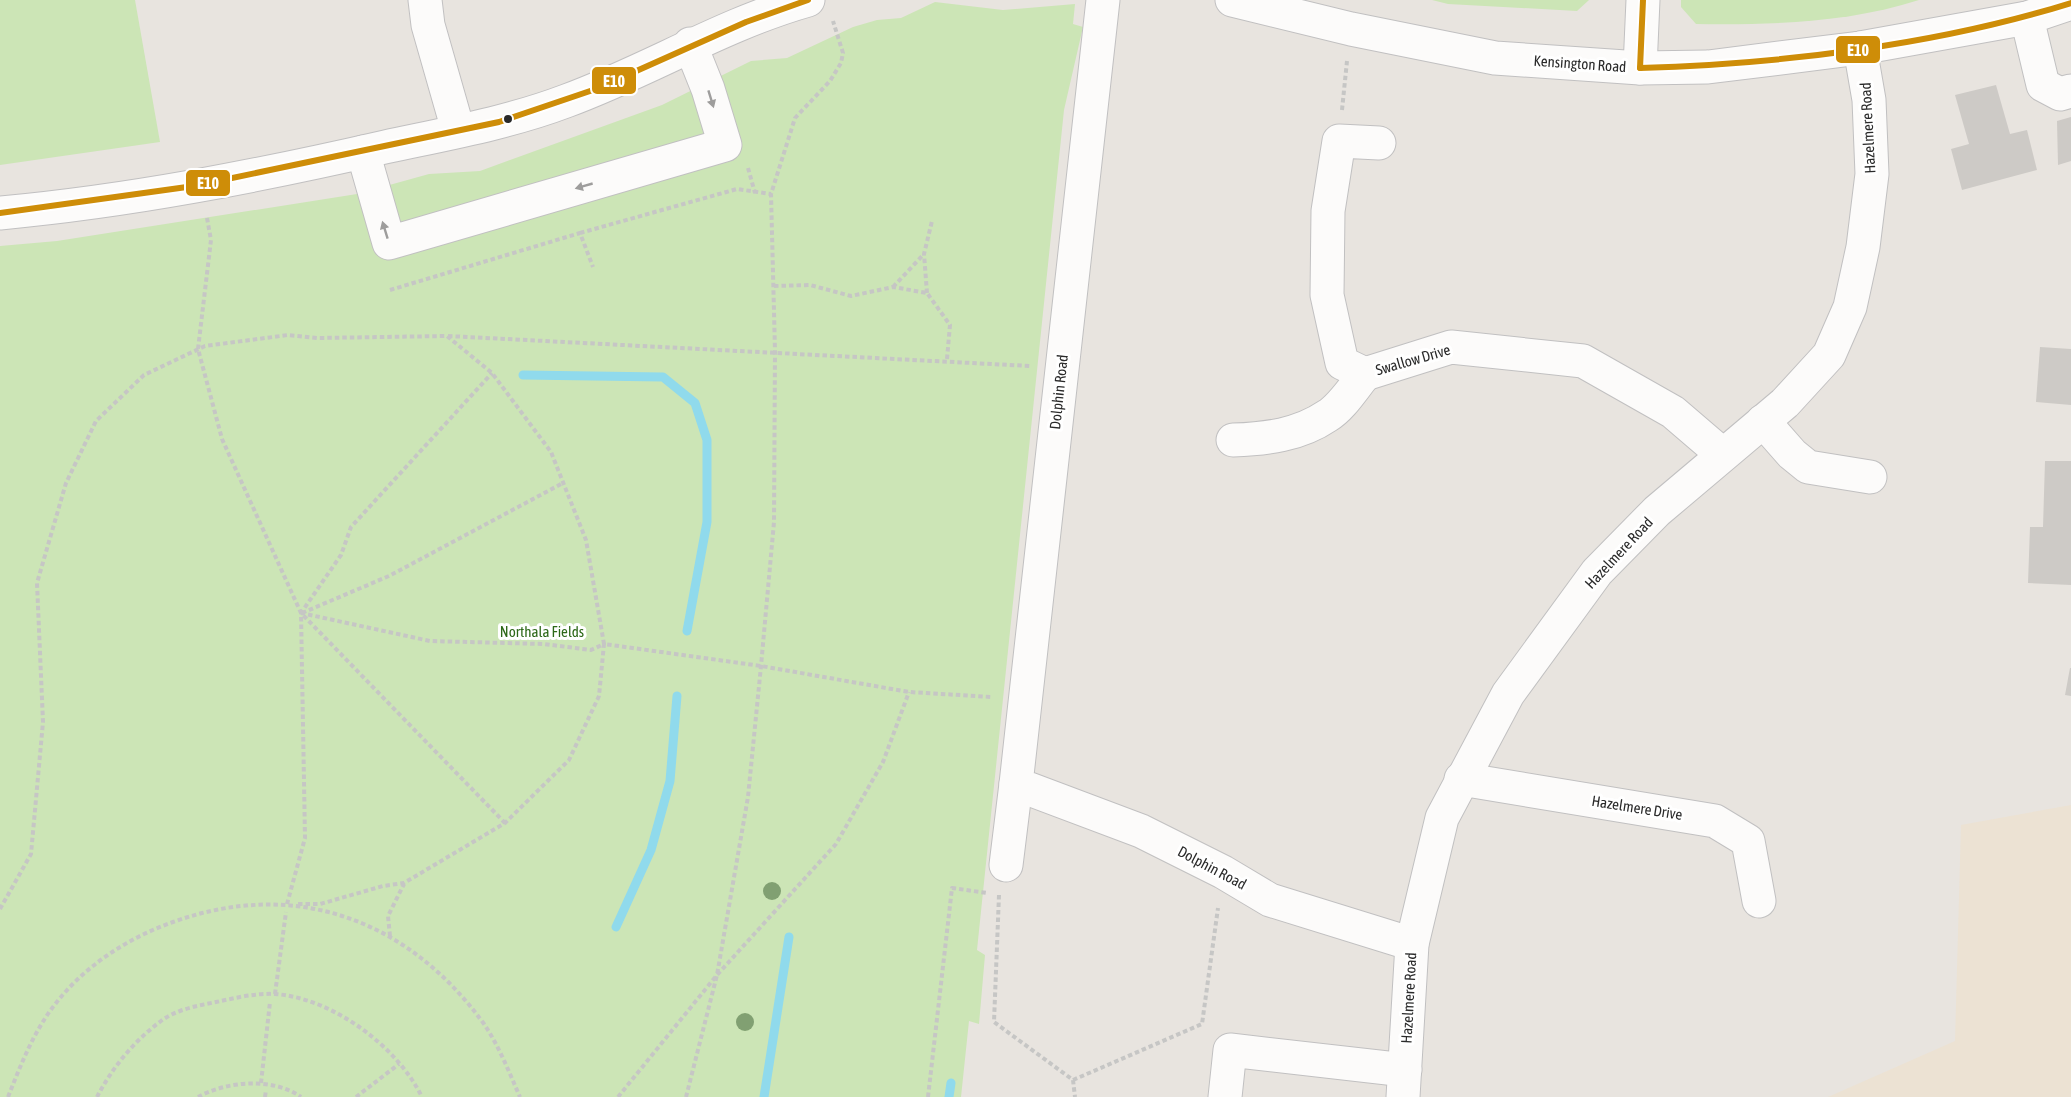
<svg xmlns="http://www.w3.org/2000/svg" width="2071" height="1097" font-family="'Asap Condensed',sans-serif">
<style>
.education{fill:#ece2d3}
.green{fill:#cce5b6}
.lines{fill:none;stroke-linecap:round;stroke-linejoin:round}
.stream{stroke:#90daec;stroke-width:9}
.building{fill:#cdcac6}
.minor-casing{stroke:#c1c0c1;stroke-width:35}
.path{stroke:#c6c6c5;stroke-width:4;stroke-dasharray:4.5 3;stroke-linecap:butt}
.minor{stroke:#fcfbfa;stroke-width:33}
.bus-1-casing{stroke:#fff;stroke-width:10}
.bus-1{stroke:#ce8d08;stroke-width:6}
.tree{fill:#81a072}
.oneway{fill:#9e9d9c}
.bus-dot{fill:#2a2a2a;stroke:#fff;stroke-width:2}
.labels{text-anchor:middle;stroke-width:6;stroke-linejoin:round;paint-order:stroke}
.street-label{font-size:15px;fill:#2a2a2a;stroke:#fff}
.park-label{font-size:15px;fill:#2d6818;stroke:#fff}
.line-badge{stroke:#fff;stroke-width:2}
.badge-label{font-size:16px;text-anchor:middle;font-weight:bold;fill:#fff}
</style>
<rect width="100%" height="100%" fill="#e8e4df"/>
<path class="education" d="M2071,805V1097H1828L1955,1041L1961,825Z"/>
<g class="green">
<path d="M0,0H135L160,142L0,165Z"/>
<path d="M1432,0H1589L1577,11L1448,4Z"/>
<path d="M1681,0H1919C1848,23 1770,25 1696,24L1681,7Z"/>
<path d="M935,2L1003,10L1075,4L1073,24L1083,27L1064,110L977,950L985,955L979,1024L969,1021L961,1097H0V246L57,241L357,194L429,174L480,171L662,105L751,61L787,58L853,27L877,20L901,18Z"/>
</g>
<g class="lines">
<g class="stream">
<path d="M523,375L663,377L695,403L707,440V522L687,631"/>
<path d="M616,927L651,850L670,781L677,696"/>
<path d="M764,1097L789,937"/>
<path d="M949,1097L951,1083"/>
</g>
</g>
<g class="building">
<path d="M1996,85L2010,134L2027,130L2037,170L1962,190L1951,149L1969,144L1955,95Z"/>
<path d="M2071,117V161L2058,165L2057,121Z"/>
<path d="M2040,347L2071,349V405L2036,402Z"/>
<path d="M2045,461H2071V585L2028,583L2030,527H2043Z"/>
<path d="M2070,668H2071V696L2065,695Z"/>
</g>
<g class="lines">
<defs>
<g id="minor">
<path d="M425,0L428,25L458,130"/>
<path d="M1103,0L1016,784L1141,831L1223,872L1270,900L1412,944"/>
<path d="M1232,0L1351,29L1495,58L1640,68L1708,67L1860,48L2027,18L2071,3"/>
<path d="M2027,18L2043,85L2060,94L2071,91"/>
<path d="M1640,68L1643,0"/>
<path d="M1379,143L1339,141L1328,211L1327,295L1342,363L1365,374L1451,347L1583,361L1673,412L1722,454"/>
<path d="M363,152L389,243L725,145L708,89L690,44"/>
<path d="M0,213C130,201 258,176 385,147C445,134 508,123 566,101C648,71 723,24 808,0"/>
<path d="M1763,421L1792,454L1808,467L1870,477"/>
<path d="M1233,440C1266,439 1299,435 1327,416C1342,407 1354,387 1365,374"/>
<path d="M1461,779L1715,821L1748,841L1759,901"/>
<path d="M1006,865L1016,784"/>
<path d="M1225,1097L1230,1050L1405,1070"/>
<path d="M1403,1097L1412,944L1442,818L1508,694L1597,572L1657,511L1785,403L1829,355L1850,307L1863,247L1872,174L1869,100L1860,48"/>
</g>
</defs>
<use href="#minor" class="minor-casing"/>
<g class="path">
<path d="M1342,110L1347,61"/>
<path d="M748,168L755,193"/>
<path d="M207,218L211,240L198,349L222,439L301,613L505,823"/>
<path d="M580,233L737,189L771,194"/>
<path d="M774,286L810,285L851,296L893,287L927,293L950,325L947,359"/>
<path d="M893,287L923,255"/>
<path d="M390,290L580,233L593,267"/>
<path d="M927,293L924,254L932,221"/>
<path d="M448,336L1030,366"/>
<path d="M302,613L389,576L563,483"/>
<path d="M999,895L994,1022L1073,1080L1075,1097"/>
<path d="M287,904L305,838L301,613L341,555L351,527L492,373"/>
<path d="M298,904H320L383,886L404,883L505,823L569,760L599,696L604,644L591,650L544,644L430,641L301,613"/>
<path d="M0,909L31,854L43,722L37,583L66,483L96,421L144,375L205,346L288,335L317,338L447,336L492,373L551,452L586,540L604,644L761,666L909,692L992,697"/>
<path d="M390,936L388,916L404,884"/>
<path d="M275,994L286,912"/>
<path d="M1073,1080L1202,1024L1218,908"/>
<path d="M261,1083L270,1002"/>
<path d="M8,1097C20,1067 31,1038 50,1011C80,969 125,939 173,922C295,878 408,919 484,1024C499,1046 509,1072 520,1097"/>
<path d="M97,1097C112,1068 134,1041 161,1021C177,1009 197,1006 216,1002C235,998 255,993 275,994C332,998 397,1046 422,1097"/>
<path d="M198,1097C227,1081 273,1077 301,1097"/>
<path d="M265,1097L266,1090"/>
<path d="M356,1097L399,1064"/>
<path d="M618,1097L717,975L836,844L883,762L909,692"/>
<path d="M686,1097L717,975L748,797L761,666L774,522L775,351L771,194L795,118L830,81L841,63L843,53L833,21"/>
<path d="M928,1097L952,888L987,893"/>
</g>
<use href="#minor" class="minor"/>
<defs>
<g id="bus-1">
<path d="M1640,68C1780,64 1937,45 2071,3"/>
<path d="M1640,68L1643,0"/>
<path d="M0,213L194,186L499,122L596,89L746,22L808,0"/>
</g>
</defs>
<use href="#bus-1" class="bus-1-casing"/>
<use href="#bus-1" class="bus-1"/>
</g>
<g class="tree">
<circle cx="772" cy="891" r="9"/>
<circle cx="745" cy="1022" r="9"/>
</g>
<defs><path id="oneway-solid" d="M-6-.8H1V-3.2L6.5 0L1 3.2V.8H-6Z" transform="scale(1.5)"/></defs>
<g class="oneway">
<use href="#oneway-solid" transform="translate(711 99) rotate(73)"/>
<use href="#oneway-solid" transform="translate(584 186) rotate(164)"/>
<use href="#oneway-solid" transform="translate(385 230) rotate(-107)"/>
</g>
<circle class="bus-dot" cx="508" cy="119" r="5"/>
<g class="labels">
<g class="street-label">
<text transform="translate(1580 64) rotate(4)" y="5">Kensington Road</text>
<text transform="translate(1868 128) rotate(-93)" y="5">Hazelmere Road</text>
<text transform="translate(1413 360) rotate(-16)" y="5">Swallow Drive</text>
<text transform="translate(1059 392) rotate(-84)" y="5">Dolphin Road</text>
<text transform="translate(1619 553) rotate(-47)" y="5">Hazelmere Road</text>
<text transform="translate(1637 808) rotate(9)" y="5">Hazelmere Drive</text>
<text transform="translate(1212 868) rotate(28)" y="5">Dolphin Road</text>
<text transform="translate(1409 998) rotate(-87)" y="5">Hazelmere Road</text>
</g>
<g class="park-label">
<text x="542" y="637">Northala Fields</text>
</g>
</g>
<g class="line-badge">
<rect x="1835" y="35" width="46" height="29" rx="6" fill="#ce8d08"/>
<rect x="591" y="66" width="46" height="29" rx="6" fill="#ce8d08"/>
<rect x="185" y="169" width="46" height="28" rx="6" fill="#ce8d08"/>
</g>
<g class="badge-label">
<text x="1858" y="56">E10</text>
<text x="614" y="87">E10</text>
<text x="208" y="189">E10</text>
</g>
</svg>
